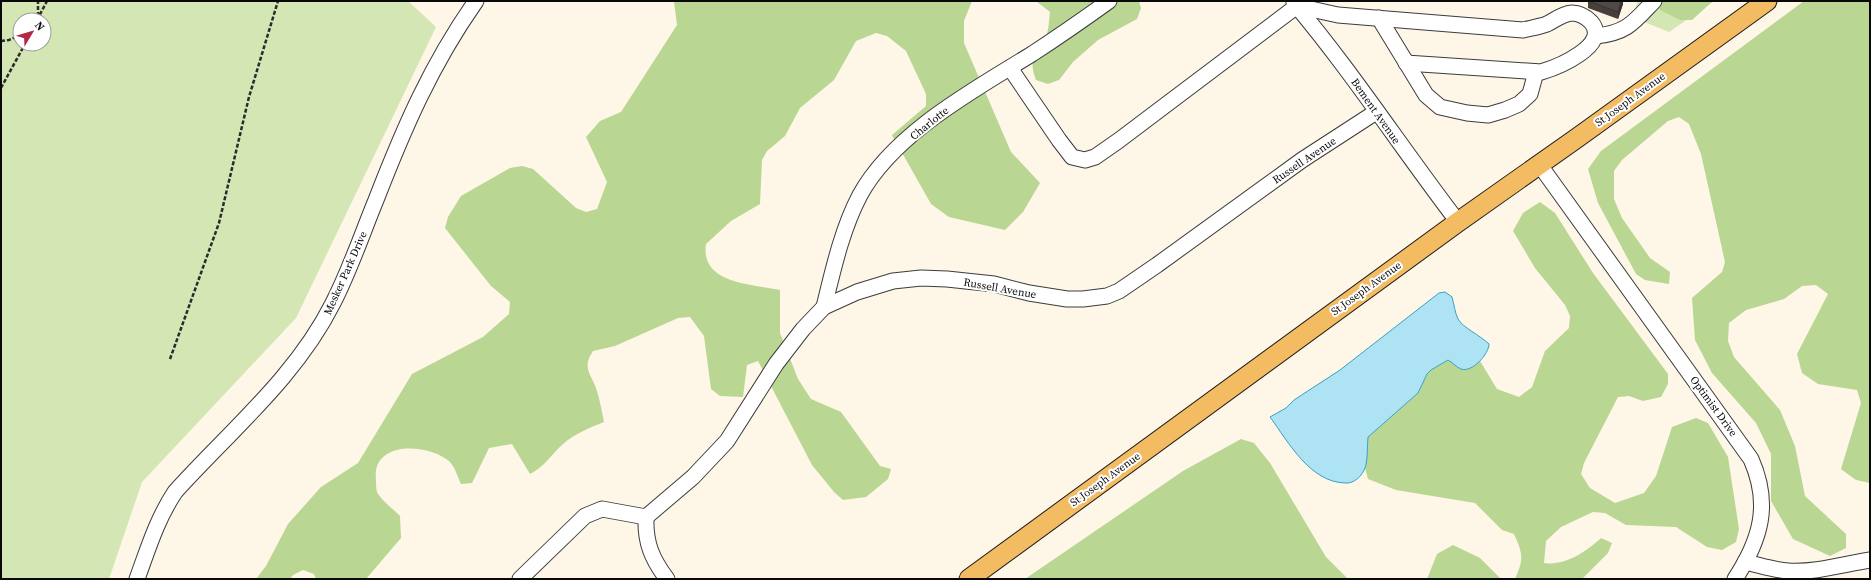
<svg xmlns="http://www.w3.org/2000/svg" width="1871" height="580" font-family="'Source Serif 4',serif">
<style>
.green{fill:#d4e6b3;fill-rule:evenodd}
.forest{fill:#bad693}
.water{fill:#aee3f3;stroke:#38a1c7}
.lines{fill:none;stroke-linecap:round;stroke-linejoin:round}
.minor-casing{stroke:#3c3c3c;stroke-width:17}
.major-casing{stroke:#1a1a1a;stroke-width:21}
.path{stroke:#2b2b2b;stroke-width:2.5;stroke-dasharray:4 2;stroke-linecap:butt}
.minor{stroke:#fff;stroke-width:15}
.major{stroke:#f3bc62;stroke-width:19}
.wall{fill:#463f3c}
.shaded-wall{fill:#393331}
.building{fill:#514946;stroke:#393331}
.labels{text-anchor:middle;stroke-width:4;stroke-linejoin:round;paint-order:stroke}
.street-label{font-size:11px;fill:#090909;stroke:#fff}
</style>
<rect width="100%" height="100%" fill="#fef6e7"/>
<g class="green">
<path d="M1,1H408L436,27L296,318L142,482L109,579H1ZM20,20H44V44H20Z"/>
<path d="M1638,1H1714L1669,32L1632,17Z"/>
</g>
<g class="forest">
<path d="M674,1H972L964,21V43L1011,152L1040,183L1023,212L1005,230L949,217L931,204L892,135L926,106V94L906,51L887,36L876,33L856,41L834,80L800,108L785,136L767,151L762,160L760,204L731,221L706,244C700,284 752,284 780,290V333L798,379L811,399L841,412L880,466L891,469L888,479L866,497L843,500L834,492L812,465L758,361L747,365L743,397L720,396L711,389L704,336L690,317L678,318L615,346L593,351C581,369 592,374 597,391C600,401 602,412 604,422C589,428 574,434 562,445C551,455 544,467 530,474L512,444L489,448L472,483L461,484C458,478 455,467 450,462C429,443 371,440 376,480C376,483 376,489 377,492C380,499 394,510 400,516L401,538L366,579H316L314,574L303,570L293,575L290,579H256L266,566L288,524L321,487L358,463L412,374L483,337L509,314L510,302L491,286L445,228L448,217L461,196L510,168L522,166L533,169L576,208L586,212L597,209L607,182L586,137L600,121L621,112L677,25Z"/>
<path d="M1036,1H1139L1141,8L1137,19L1098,40L1073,62L1059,80L1048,84L1036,80C1026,53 1041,55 1047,34C1049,27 1049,19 1050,12Z"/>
<path d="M1648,1H1713L1692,20H1680L1650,5Z"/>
<path d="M1804,1H1870V483L1856,480L1841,469L1861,403L1857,390L1818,384L1802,373L1797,354L1828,294L1816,285L1802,286L1784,299L1746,310L1729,323L1728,341L1734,357L1780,410L1795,446L1805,496L1846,534V548L1830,556L1793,539L1771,501V454L1756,423L1712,373L1695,340L1692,298L1722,272L1725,262L1701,154L1689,124L1679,117L1668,121L1622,160L1614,171V199L1622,218L1650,258L1670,272L1669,284L1645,280L1636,274L1598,203L1588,169L1601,151Z"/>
<path d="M1540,202L1555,213L1593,273L1668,374V384L1661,397L1643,401L1629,396L1618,397L1584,463L1581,474L1590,488L1615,503L1644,493L1656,476L1672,427L1696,418L1708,423L1728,457L1739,529L1736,542L1722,550L1707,547L1676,527L1626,525L1605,513L1593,512L1561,527L1546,541L1544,563C1565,566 1586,552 1601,538L1612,543L1608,553L1582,579H1515C1524,559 1523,554 1514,534L1502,530L1475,503L1396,490L1368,479L1365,468L1368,437L1418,393L1427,374L1431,370L1448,360C1464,371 1464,371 1480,361L1497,389L1519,397L1532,387L1545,351L1569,328L1570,316L1565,305L1535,268L1513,231L1523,213Z"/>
<path d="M1241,439L1254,443L1270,463L1326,557L1348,579H1025L1183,471Z"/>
<path d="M1453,545L1480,558L1500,578L1505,579H1427L1437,554Z"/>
</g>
<path class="water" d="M1445,292L1452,297C1454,304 1455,313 1458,319C1462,327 1481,336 1489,344C1489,354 1472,373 1461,369C1456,367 1452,362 1448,360L1431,370L1427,374L1418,393L1368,437C1367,447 1368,459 1365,468C1362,476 1354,484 1345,483C1310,482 1289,443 1270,417L1286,408L1294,400L1340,370L1439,293Z"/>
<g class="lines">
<defs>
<g id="minor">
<path d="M1294,3C1353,73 1402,149 1458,222"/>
<path d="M1379,18L1426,95L1440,107L1467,113L1488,115L1505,110L1519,104L1530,94L1536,72"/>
<path d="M1596,36C1627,33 1634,22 1654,1"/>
<path d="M1010,68L1059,140L1072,157L1085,160L1095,157L1118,141L1297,6L1338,15L1523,30C1531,28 1539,27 1547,24C1555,20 1562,14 1572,13C1580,13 1586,17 1591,22C1611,45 1558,67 1541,72L1406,63"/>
<path d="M1539,164L1751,459C1771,504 1761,539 1735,579"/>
<path d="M824,307C833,270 842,229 860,195C894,133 974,90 1032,54C1058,37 1084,19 1109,1"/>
<path d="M646,517L693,477L727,441L776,364L803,329L824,307L857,292L893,281L921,278L947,279L994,284L1029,293L1067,299H1083L1107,296L1119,291L1157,265L1302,160L1376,112"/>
<path d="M646,517C645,543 652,559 667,579"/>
<path d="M1745,562C1759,565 1773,570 1788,571C1815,573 1844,564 1870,560"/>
<path d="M137,579C148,549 157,519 175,492C230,431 296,377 333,303C350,270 362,234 376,200C404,128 431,65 476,1"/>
<path d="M520,579L585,516L602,509L646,517"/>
</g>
<path id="major" d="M969,579L1458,222L1577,138L1767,1"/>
</defs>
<use href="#minor" class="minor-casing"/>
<use href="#major" class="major-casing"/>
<g class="path">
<path d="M38,16V1"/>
<path d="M37,20L47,1"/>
<path d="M1,41L9,40L20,35"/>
<path d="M1,88L25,44"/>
<path d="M170,359L219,223L249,97L278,1"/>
</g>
<use href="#minor" class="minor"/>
<use href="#major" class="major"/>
</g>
<path class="wall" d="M1588,1H1623V4L1618,19L1588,8Z"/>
<path class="shaded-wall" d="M1621,1H1623V4L1618,19V12Z"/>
<path class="building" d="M1588,1H1621L1618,12Z"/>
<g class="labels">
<g class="street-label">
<text transform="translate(1630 99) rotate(-36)" y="4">St Joseph Avenue</text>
<text transform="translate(1376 111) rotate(55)" y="4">Bement Avenue</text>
<text transform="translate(929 123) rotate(-39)" y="4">Charlotte</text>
<text transform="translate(1304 160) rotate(-34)" y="4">Russell Avenue</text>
<text transform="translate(345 273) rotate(-66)" y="4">Mesker Park Drive</text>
<text transform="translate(1000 288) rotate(10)" y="4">Russell Avenue</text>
<text transform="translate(1366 288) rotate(-36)" y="4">St Joseph Avenue</text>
<text transform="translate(1714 406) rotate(54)" y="4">Optimist Drive</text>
<text transform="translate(1105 479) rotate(-36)" y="4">St Joseph Avenue</text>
</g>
</g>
<rect width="1871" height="580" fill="none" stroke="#090909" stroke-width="4"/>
<g transform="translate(32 32) rotate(52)"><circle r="19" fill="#ffffff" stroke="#9d9d9d"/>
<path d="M0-3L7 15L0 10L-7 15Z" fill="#b32842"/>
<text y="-6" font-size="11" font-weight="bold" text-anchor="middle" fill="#090909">N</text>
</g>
</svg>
